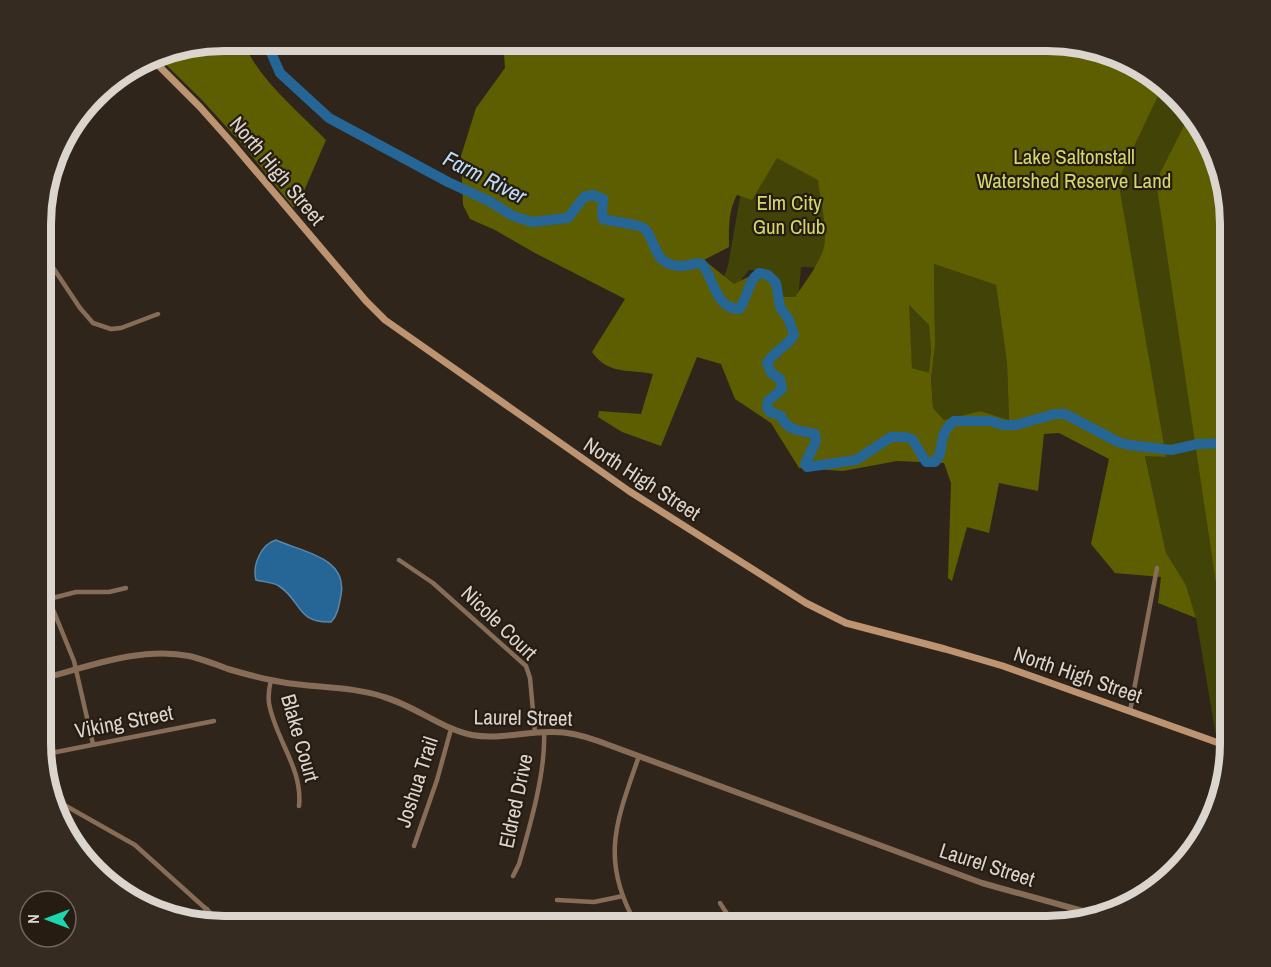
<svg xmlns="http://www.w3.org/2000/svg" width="1271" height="967" font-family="'Archivo Narrow',sans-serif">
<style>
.green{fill:#424407}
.forest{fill:#5c5e01;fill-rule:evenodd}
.water{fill:#256697;stroke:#5c87a8;stroke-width:1.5}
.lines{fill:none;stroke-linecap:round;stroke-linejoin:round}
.river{stroke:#256697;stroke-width:10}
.minor{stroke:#876d57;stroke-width:4.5}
.tertiary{stroke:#876d57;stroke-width:6}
.secondary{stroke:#bd9471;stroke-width:7}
.labels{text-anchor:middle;stroke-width:4.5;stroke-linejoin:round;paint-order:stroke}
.park-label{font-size:21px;fill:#d3d86c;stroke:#261c12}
.street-label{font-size:21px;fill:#dcd5ce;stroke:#261c12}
.water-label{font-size:22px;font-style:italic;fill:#bcddfa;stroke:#261c12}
.rim{fill:none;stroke:#dcd5ce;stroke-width:8}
</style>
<rect width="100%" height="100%" fill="#30251b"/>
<g class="green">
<path d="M718,41H1059L1117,54L1168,86L1212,143L1230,224L1180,341L1230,678V742L1216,736L1196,618L1186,585L1166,554L1145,455L1166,457L952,238L841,268L801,267L796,321L762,270H749L736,286L721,285L728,266L759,89Z"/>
<path d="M934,264L996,285L1007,363L1009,420L980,411L944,420L933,408L931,379L935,346Z"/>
<path d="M908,304L929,325L931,351L929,374L912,368Z"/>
</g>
<g class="forest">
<path d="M224,41H243C257,78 298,111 326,140L298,205L293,207L243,145L201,99L156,55L165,50Z"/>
<path d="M503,41H823L830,46L832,41H1059L1117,54L1164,83L1118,180L1166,457L1145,456L1166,553L1186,585L1196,618L1158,603L1161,577L1115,573L1091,544L1109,459L1059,433L1044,434L1038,491L999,483L989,533L967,527L952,581L948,578L951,483L944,463L897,461L843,471L799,468L771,423L735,399L721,364L697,357L661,446L622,432L598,417L599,411L641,414L653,374C629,369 608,375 592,352L625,299L535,253L495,230L470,219L463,205L461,156L476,108L505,68ZM777,158L818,180C820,199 828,228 824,247C820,263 804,284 795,297H783C780,281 775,275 760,269L750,276L734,284L704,260L729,247C729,228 728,211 737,195L752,200ZM934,264L996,285L1007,363L1009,420L980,411L944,420L933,408L931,379L935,346ZM909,305L929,325L931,351L929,373L912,368Z"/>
<path d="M1190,114L1212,143L1230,224V453L1218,455L1220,467L1230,469V678L1156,181Z"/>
</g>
<path class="water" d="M276,540C302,552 348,557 341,595C339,605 338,615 331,622C296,623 302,601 279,586C273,582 263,582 256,580C252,566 261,544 276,540Z"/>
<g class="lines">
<path class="river" d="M266,41L280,73L329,118L448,182L489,201L513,216L532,222L568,218L584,197L593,195L603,199L602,213L603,219C612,222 640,224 645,229C657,243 653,264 679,266C687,267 694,262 702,264C714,279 716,309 739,309C748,298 747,282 759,273L768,275L776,283L780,307L789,320L794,335C787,347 774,351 767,363L771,373L780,379L782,389L768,401L767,407L770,412L781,416C788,432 800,430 815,434L816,441L805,464L807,467L856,460L891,437H905L912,439L926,462H935C947,448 935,437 954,421H990L1003,425H1016L1055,414H1065L1118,442L1129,445L1171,450L1198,444L1230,443"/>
<g class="minor">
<path d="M42,251L80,308L93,323L111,329L121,328L158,314"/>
<path d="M41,511C53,488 47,473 42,449"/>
<path d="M399,560L433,583L526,666L530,678L535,733"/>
<path d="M41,580L74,661L93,744"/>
<path d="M49,599L76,592H109L126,588"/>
<path d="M271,680C269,688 268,695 269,703C275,739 303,768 299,806"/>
<path d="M1130,711L1157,568"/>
<path d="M41,755L214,721"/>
<path d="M52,798L135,845L225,926"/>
<path d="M414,846L437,780L451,729"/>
<path d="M513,876L519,864C530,826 546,771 544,732"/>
<path d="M557,900L594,902L623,896"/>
<path d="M720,903L735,926"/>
<path d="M196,922L207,909"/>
<path d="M636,924C599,859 617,820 639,756"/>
</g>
<path class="tertiary" d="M41,679C87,667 142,646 189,656C202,659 215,664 228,669C245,674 263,679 281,682C315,688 351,686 384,697C415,706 440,728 472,735C500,740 526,731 554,732C569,732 584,736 598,741L982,883L1097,915"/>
<path class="secondary" d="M151,58L200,107L232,143L366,301L385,320L629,491L806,603L846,623L945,649L1003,666L1230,747"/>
</g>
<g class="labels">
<g class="park-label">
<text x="1074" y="164">Lake Saltonstall<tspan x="1074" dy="24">Watershed Reserve Land</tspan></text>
<text x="789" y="210">Elm City<tspan x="789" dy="24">Gun Club</tspan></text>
</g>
<g class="street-label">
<text transform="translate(277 171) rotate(50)" y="7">North High Street</text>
<text transform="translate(642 479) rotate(33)" y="7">North High Street</text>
<text transform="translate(499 623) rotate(44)" y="7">Nicole Court</text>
<text transform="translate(1078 675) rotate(19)" y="7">North High Street</text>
<text transform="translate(523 718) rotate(1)" y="7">Laurel Street</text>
<text transform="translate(124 722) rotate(-11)" y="7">Viking Street</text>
<text transform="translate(300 738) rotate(74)" y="7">Blake Court</text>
<text transform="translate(417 782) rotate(-72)" y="7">Joshua Trail</text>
<text transform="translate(516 801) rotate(-78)" y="7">Eldred Drive</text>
<text transform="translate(987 865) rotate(18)" y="7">Laurel Street</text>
</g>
<g class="water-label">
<text transform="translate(485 177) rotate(27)" y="8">Farm River</text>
</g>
</g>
<path d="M0 0H1271V967H0ZM224 51H1047A173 173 0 0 1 1220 224V743A173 173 0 0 1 1047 916H224A173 173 0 0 1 51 743V224A173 173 0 0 1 224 51Z" fill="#352b21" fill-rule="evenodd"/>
<path class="rim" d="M224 51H1047A173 173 0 0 1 1220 224V743A173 173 0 0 1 1047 916H224A173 173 0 0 1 51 743V224A173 173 0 0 1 224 51Z"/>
<g transform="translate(48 919) rotate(270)"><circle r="28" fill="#261c12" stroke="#6f665d" stroke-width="1.5"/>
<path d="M0-4.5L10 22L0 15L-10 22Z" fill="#1ed5b0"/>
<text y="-9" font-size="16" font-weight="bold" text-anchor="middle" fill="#dcd5ce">N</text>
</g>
</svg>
